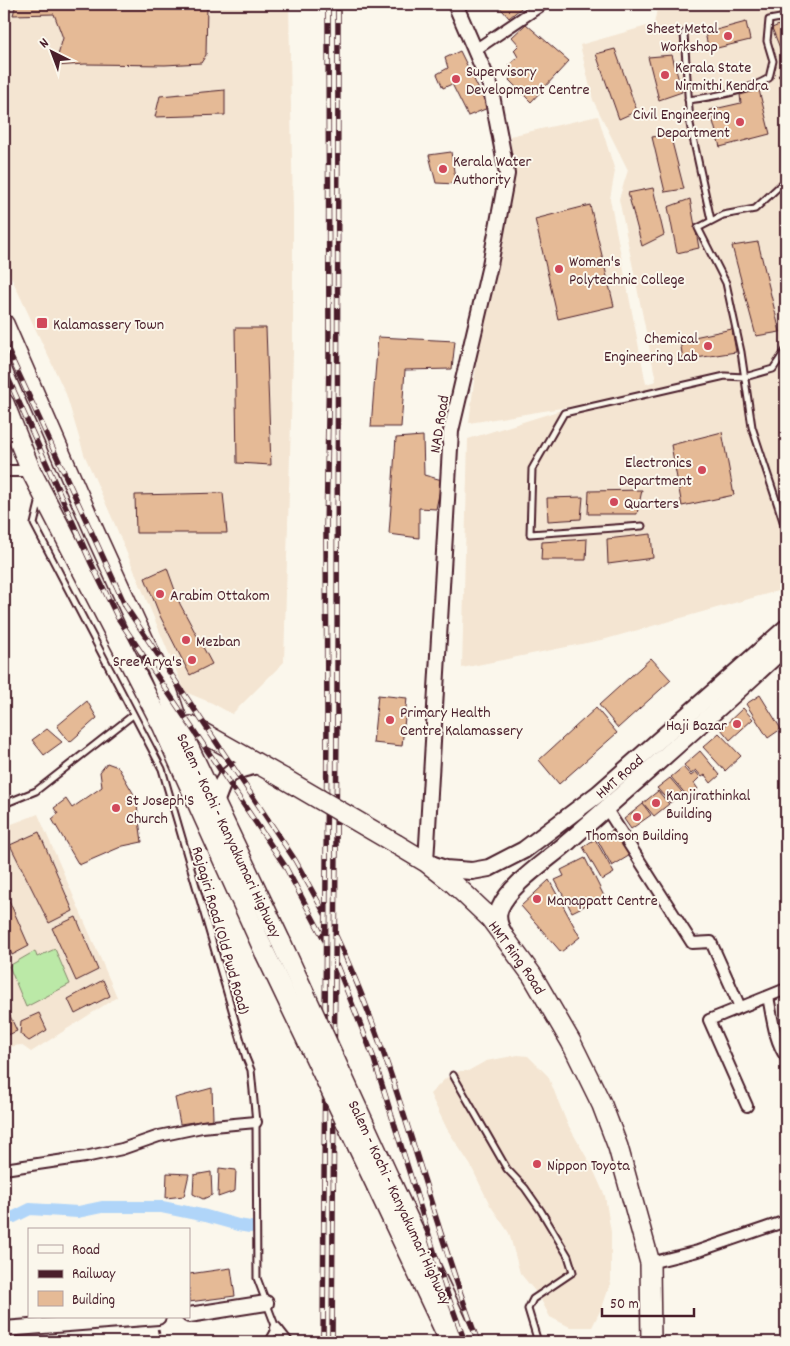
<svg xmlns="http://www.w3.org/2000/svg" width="790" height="1346" font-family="Dekko,sans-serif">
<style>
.built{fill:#f4e5d2}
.green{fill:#bbe9a7;stroke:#828469}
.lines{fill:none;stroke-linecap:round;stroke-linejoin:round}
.canal{stroke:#b0d5f9;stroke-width:12}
.building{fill:#e5ba96;stroke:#4a1f2b}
.lane-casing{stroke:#4a1f2b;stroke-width:9}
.street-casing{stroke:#4a1f2b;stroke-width:14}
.secondary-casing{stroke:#4a1f2b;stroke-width:18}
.primary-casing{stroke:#4a1f2b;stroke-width:20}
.highway-casing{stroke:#4a1f2b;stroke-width:22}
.path{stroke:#4a1f2b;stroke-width:2.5;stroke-dasharray:5 4;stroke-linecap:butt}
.lane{stroke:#fbf7ec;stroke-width:5}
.street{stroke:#fbf7ec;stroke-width:10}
.secondary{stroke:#fbf7ec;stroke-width:14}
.primary{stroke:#fbf7ec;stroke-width:16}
.highway{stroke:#fbf7ec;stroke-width:19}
.rail-casing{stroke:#4a1f2b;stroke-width:5.5}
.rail{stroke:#fbf7ec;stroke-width:4;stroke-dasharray:11;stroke-linecap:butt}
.highway-bridge-casing{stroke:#4a1f2b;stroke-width:22;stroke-linecap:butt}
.highway-bridge{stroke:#fbf7ec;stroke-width:19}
.poi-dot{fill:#d1495b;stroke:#fbf7ec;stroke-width:2}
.labels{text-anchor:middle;stroke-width:4;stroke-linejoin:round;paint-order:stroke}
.poi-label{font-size:16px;fill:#4a1f2b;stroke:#fbf7ec;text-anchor:start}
.street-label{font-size:16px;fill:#4a1f2b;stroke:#fbf7ec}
</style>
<rect width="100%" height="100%" fill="#fbf7ec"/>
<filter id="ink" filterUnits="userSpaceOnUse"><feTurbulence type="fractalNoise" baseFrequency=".02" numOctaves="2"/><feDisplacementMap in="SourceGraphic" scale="10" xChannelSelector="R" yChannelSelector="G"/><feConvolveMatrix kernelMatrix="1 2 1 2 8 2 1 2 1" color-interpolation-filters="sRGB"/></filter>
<g filter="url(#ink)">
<g class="built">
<path d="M4,4H289L293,212V352L284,662L232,714L212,703L185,692L113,520L84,454L66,394L4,262Z"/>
<path d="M658,4H786V587L781,590L606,639L462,668L468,439L574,406L469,423L478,348L514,178L510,136L598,116L615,171L610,199L646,384L656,381L619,199L628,170L593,100L580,45L654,24Z"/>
<path d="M38,814L117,997L31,1052L21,1045L8,1047L4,1039V827Z"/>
<path d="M518,1055L528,1056L548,1076L567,1123L592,1167L605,1196L611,1232V1281L603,1305L592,1327H570L550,1317L539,1296L520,1273L509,1233L490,1205L471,1166L447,1129L430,1094L446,1078L460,1071H468L486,1061Z"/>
</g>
<path class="green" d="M55,949L70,984L26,1007L9,966L35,951L37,957Z"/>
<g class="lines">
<path class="canal" d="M4,1218L14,1217L30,1209L78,1212L102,1207H162L206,1216L238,1225L250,1227"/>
</g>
<g class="building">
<path d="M16,4H207L206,55L201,63L165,65L85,64L55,66L63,38L54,14L13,15Z"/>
<path d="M497,4H526L509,18Z"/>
<path d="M746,22L750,40L709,50L705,33Z"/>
<path d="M786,22V63L772,28Z"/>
<path d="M526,24L569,61L531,102L509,80L514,72L509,65L518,57L514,50L519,45L512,37Z"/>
<path d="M615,49L637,111L619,119L596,54Z"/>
<path d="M460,51L488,108L468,116L452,84L443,88L437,74L448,68L445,58Z"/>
<path d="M672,55L682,92L659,100L648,57Z"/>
<path d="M225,90V115L155,117L160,96Z"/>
<path d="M759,90L770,134L720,147L710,110L741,103L740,95Z"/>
<path d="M670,134L684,189L665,192L652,137Z"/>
<path d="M451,152L456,184L436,183L429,155Z"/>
<path d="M653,188L664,235L642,246L628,193Z"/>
<path d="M690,199L699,248L677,253L668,207Z"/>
<path d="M590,205L614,306L558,319L535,219Z"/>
<path d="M758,242L780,332L756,336L732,246Z"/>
<path d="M235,328H266L271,465L237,463Z"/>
<path d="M732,329L736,352L683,360L680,340Z"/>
<path d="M378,337L455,341L452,369L405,370L401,427H371Z"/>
<path d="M722,432L734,495L682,506L671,445Z"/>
<path d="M423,436L424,475L442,480L436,509L419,508V538L389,534L396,438Z"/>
<path d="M642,490L637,514H588L589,491Z"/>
<path d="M223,493L227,533H136L135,495Z"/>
<path d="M583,497L581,519L548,521L547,498Z"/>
<path d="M651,534L653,558L608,564L607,539Z"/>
<path d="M587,539L586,560H541L542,542Z"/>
<path d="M167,568L180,604L212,664L190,675L160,616L145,578Z"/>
<path d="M651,658L671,680L618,728L599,705Z"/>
<path d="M378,695L407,698L402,746L373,743Z"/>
<path d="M760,695L781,729L768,738L746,704Z"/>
<path d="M87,701L97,718L70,742L57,726Z"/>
<path d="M596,708L617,733L559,784L539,760Z"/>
<path d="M743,708L753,719L730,740L721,729Z"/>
<path d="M47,729L62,742L44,755L32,740Z"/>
<path d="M719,733L741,756L725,771L703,747Z"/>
<path d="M700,751L720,775L711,783L705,775L702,777L696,770L691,774L684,765Z"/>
<path d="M107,763L118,767L136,798L142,842L123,846L79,865L52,819L58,814L54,808L66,799L72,808L102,787L100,772Z"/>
<path d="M683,767L691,776L696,772L700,777L694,783L698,789L688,797L671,777Z"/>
<path d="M670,778L682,792L670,803L657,788Z"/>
<path d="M658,791L669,804L654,816L643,803Z"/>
<path d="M643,804L651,815L631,829L624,819Z"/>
<path d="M617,828L632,854L612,866L597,839Z"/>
<path d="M39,832L73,911L49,923L10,845Z"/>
<path d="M595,839L614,873L602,880L583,847Z"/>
<path d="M585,858L604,896L572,912L555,880L564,876L561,870Z"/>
<path d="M549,880L580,937L561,952L521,906Z"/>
<path d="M4,889L29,946L12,955L4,935Z"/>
<path d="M76,917L98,970L76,981L52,928Z"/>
<path d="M103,980L110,996L75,1014L68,999Z"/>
<path d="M4,1003L17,1031L8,1035L4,1027Z"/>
<path d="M39,1013L47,1030L29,1041L20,1034L21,1021Z"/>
<path d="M212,1088L213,1119L180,1124L175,1098Z"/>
<path d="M219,1168L236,1170L235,1191L218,1197Z"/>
<path d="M211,1172L212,1195L203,1199L193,1194L194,1175Z"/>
<path d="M167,1173L189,1174L184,1196L166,1198Z"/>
<path d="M231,1268L235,1296L189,1302V1274Z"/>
</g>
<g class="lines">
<defs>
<g id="lane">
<path d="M684,33L690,124L711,220"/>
<path d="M688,100C713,97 748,91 769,78L773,61L767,41L769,20L786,17"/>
<path d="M786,180L755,209L723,215L698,228L726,283L741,352L752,427L786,530"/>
<path d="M40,499L34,524L162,769L246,1058L251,1070L256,1122L257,1278L276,1328L268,1342"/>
<path d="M642,526L530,534L532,469L564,413L725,376L745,377L773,369L786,350"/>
<path d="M4,804L36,791L133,715"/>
<path d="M453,1075L507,1169L525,1188L541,1211L568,1256L573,1272L533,1299L528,1309L538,1342"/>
</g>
<g id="street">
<path d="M475,50L543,4"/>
<path d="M4,471H31"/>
<path d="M606,808L692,943L711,942L740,1007"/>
<path d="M768,997C772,1015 774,1041 786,1057"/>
<path d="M747,1106L709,1020L786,989"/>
<path d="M4,1169L85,1157L122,1149L159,1136L202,1127L256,1122"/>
<path d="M650,1263L698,1251L786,1221"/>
<path d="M276,1328L287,1342"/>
</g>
<g id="secondary">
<path d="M426,862L451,431L490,265L507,174L490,85L455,4"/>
<path d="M189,1315L266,1303"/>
<path d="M4,1329L158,1317"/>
</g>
<g id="primary">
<path d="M215,803C226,773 226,772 258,765"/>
<path id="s1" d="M431,864L445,869L472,871L489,868L524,850L598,794L786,628"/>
<path d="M504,934C499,926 496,917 500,908C510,884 548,860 568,842C641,777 715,713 786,646"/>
</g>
<g id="highway">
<path id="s2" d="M4,324L95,533L168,693L181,731L281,942"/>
<path d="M4,403L31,471L163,727L265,953"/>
<path d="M181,731L191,726L283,778"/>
<path id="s3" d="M396,844L426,862L453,883L490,918L532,975L571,1042L602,1105L618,1147L650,1263L651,1342"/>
<path d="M390,1180L466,1342"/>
<path d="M377,1187L450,1342"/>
</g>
</defs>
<use href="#lane" class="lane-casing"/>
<use href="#street" class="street-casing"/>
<use href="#secondary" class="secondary-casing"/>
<use href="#primary" class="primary-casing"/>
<use href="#highway" class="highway-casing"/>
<g class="path">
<path d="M778,76L786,75"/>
<path d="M158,1329L161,1342"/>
</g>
<use href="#lane" class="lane"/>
<use href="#street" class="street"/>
<use href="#secondary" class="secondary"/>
<use href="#primary" class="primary"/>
<use href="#highway" class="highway"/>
<defs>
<g id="rail">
<path d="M4,342L126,607L295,860L325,914"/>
<path d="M4,369L91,563L118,618L285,866L324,939"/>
<path d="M336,936C398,1066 427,1208 478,1342"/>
<path d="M337,966L373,1056L448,1296L465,1342"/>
<path d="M323,1342L327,718L326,534L329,357L328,4"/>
<path d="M332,1342L337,722L338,4"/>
</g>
</defs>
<use href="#rail" class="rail-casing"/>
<use href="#rail" class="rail"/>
<defs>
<g id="highway-bridge">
<path d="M283,778L396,844"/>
<path d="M281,942L390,1180"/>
<path d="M265,953L377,1187"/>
</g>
</defs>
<use href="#highway-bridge" class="highway-bridge-casing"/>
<use href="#highway-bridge" class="highway-bridge"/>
</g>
</g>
<g class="poi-dot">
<circle cx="728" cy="36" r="5"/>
<circle cx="665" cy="75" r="5"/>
<circle cx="456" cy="79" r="5"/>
<circle cx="740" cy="122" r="5"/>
<circle cx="443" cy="169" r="5"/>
<circle cx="559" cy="269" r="5"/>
<rect x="36" y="317" width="12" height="12" rx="2.5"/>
<circle cx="708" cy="346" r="5"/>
<circle cx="702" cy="470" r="5"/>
<circle cx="614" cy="502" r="5"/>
<circle cx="160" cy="594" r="5"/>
<circle cx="186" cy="640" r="5"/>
<circle cx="192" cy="660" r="5"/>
<circle cx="390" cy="720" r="5"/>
<circle cx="737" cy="724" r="5"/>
<circle cx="656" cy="803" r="5"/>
<circle cx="116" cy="808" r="5"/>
<circle cx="637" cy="817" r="5"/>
<circle cx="537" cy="899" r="5"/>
<circle cx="537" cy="1164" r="5"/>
</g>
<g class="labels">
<g class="poi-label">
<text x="718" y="33" text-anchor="end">Sheet Metal<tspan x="718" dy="18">Workshop</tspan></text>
<text x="675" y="72">Kerala State<tspan x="675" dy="18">Nirmithi Kendra</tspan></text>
<text x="466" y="76">Supervisory<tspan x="466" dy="18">Development Centre</tspan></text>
<text x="730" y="119" text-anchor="end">Civil Engineering<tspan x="730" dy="18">Department</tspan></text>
<text x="453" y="166">Kerala Water<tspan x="453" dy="18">Authority</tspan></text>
<text x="569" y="266">Women's<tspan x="569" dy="18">Polytechnic College</tspan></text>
<text x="53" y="329">Kalamassery Town</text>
<text x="698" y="343" text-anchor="end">Chemical<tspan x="698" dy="18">Engineering Lab</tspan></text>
<text x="692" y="467" text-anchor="end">Electronics<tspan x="692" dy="18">Department</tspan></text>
<text x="624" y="508">Quarters</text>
<text x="170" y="600">Arabim Ottakom</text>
<text x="196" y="646">Mezban</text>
<text x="182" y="666" text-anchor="end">Sree Arya's</text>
<text x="400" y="717">Primary Health<tspan x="400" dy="18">Centre Kalamassery</tspan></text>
<text x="727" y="730" text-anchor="end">Haji Bazar</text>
<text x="666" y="800">Kanjirathinkal<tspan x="666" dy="18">Building</tspan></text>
<text x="126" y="805">St Joseph'S<tspan x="126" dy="18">Church</tspan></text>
<text x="637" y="840" text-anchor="middle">Thomson Building</text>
<text x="547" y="905">Manappatt Centre</text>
<text x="547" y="1170">Nippon Toyota</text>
</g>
<g class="street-label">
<text transform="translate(438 424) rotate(-81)" y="6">NAD Road</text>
<text dy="6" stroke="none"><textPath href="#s1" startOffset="219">HMT Road</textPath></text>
<text dy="6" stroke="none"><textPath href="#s2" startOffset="559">Salem - Kochi - Kanyakumari Highway</textPath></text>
<text transform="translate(222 930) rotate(74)" y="6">Rajagiri Road (Old Pwd Road)</text>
<text dy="6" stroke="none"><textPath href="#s3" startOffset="168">HMT Ring Road</textPath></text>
<text transform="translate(401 1202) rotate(65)" y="6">Salem - Kochi - Kanyakumari Highway</text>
</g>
</g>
<rect width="790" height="1346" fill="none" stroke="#fbf7ec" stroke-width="20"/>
<rect x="10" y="10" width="770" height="1326" fill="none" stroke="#4a1f2b" stroke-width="2" filter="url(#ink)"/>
<rect x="28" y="1228" width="162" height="90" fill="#fbf7ec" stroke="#b4a19f"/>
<rect x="38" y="1245" width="25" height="8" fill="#fbf7ec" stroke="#b4a19f"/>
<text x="72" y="1254" font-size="15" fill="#4a1f2b">Road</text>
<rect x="38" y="1270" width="25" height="8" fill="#4a1f2b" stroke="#b4a19f"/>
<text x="72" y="1278" font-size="15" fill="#4a1f2b">Railway</text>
<rect x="38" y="1291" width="25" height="15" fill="#e5ba96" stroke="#b4a19f"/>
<text x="72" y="1304" font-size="15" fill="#4a1f2b">Building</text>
<g transform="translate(52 52) rotate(318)" stroke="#fbf7ec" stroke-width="4" paint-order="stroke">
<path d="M0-4L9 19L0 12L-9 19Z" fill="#4a1f2b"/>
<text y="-8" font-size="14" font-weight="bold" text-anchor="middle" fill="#4a1f2b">N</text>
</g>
<path d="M602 1308v8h92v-8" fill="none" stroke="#4a1f2b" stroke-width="2.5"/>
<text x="610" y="1308" font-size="15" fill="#4a1f2b" stroke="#fbf7ec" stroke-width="4" paint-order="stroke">50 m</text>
</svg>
